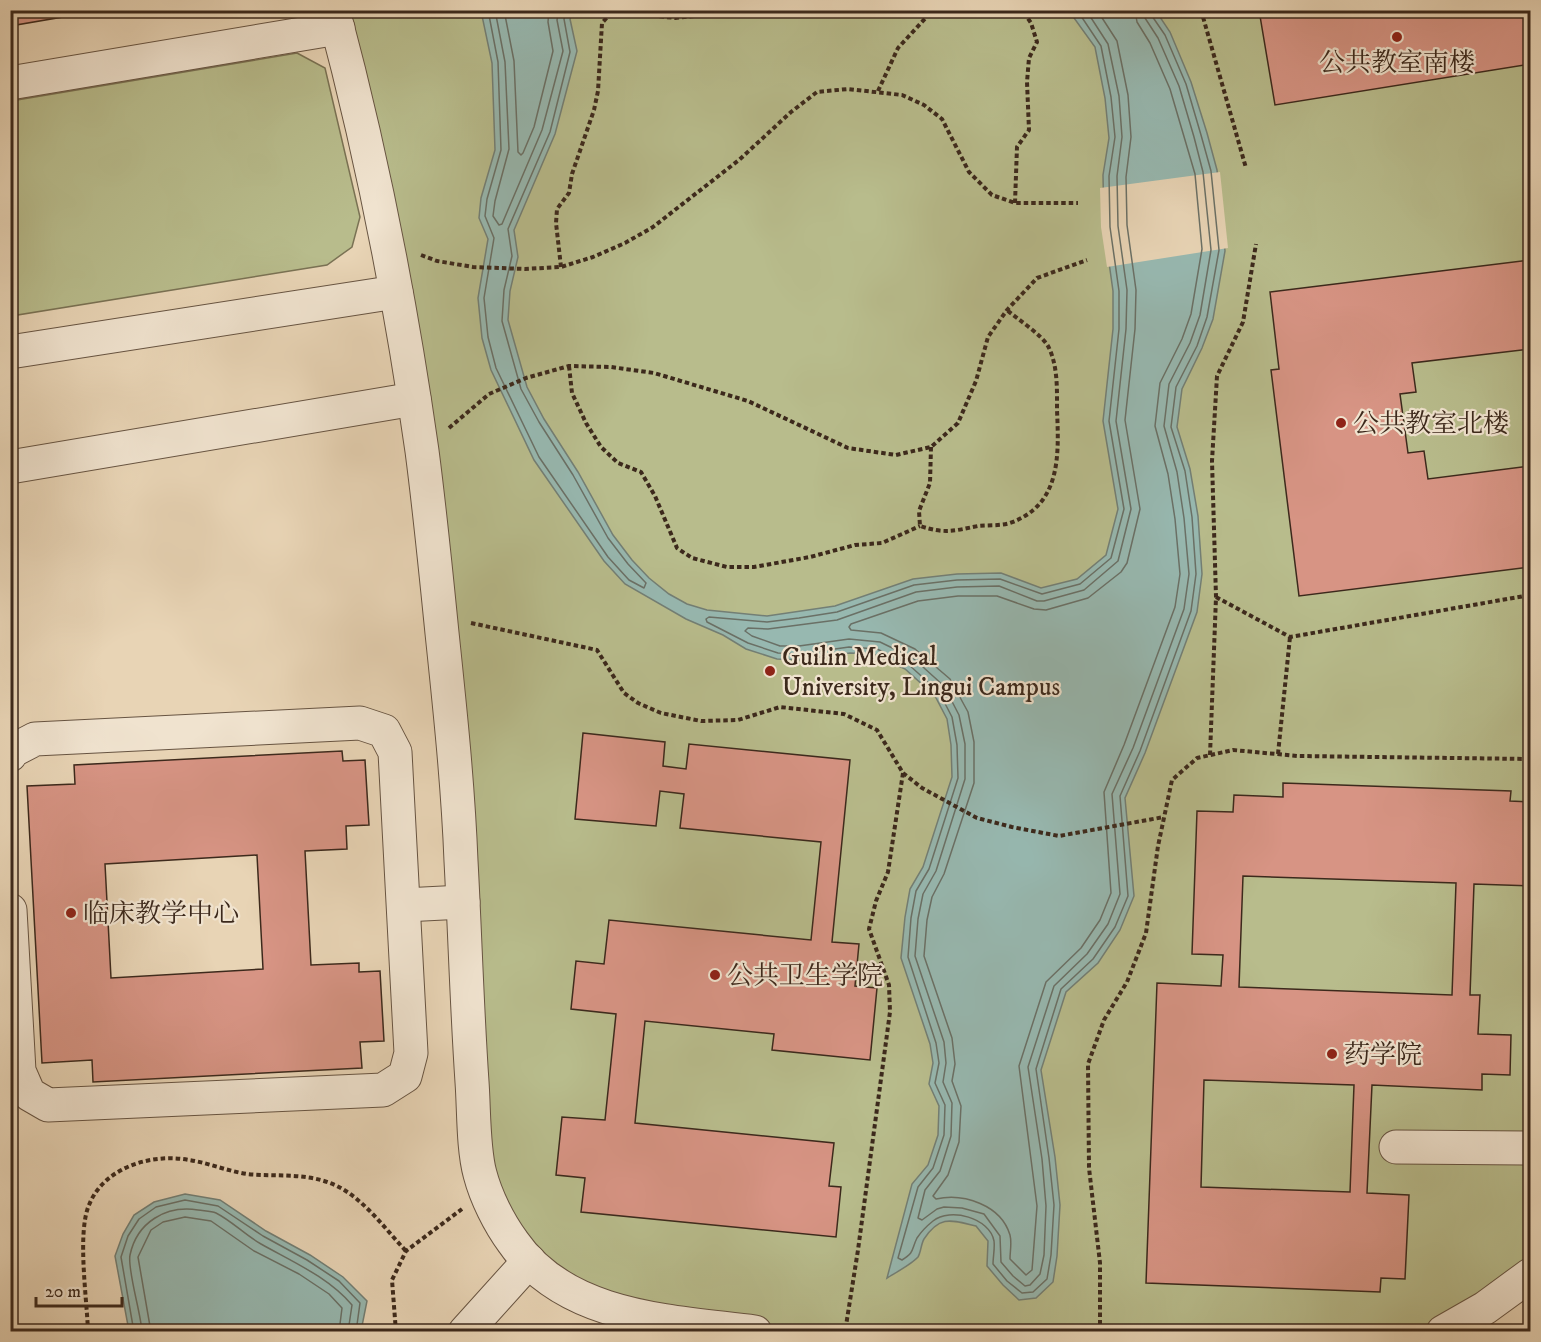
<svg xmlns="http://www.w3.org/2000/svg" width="1541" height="1342" font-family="'IM FELL DW Pica','Noto Serif SC',serif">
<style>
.green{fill:#b8bc8c;stroke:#7a7254;stroke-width:1.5}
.water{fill:#97b8b0;stroke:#737f75;stroke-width:1.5}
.pier{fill:#e8d4b5}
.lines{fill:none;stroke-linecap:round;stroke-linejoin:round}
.shore{stroke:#6a7066;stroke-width:1.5}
.building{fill:#d79484;stroke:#3c291c;stroke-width:1.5;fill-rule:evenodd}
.minor-casing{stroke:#675442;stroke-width:35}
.path{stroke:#3c291c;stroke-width:4;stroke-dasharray:4.5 3;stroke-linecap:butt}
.minor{stroke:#f0e3cf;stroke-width:33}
.poi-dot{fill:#8f2418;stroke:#f0e3cf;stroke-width:2}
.labels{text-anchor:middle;stroke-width:4.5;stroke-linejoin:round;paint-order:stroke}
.poi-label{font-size:26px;fill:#3c291c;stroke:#f0e3cf;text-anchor:start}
</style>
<rect width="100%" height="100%" fill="#e8d4b5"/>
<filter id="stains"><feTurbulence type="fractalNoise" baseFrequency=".00333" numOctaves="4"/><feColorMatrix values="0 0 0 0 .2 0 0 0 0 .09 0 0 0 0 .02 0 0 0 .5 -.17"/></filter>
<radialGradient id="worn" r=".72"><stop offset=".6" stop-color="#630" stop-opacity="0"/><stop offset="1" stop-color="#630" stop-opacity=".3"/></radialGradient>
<g class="green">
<path d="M333,11H1530V1275L1443,1331L755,1332L599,1304L495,1211L442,636Z"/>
<path d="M297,53L325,68L360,217L352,247L327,265L11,316V101Z"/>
</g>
<g class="water">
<path d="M481,11H574L570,19L577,51L555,134L514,230L518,257L510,291L508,320L527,387L544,419L578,472L613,535L632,560L649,578L669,594L687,604L707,610L767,616L835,606L913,579L957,574L1001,573L1041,588L1077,579L1106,555L1118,509L1103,421L1113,329V291L1104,227L1103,175L1109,138L1105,98L1095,47L1069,11H1156L1170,32L1191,82L1207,133L1217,170L1225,251L1213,319L1202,348L1182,389L1177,427L1190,469L1198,516L1202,574L1197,612L1145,753L1125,798L1134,896L1120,930L1098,963L1066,992L1041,1070L1055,1157L1060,1205L1057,1256L1053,1282L1036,1298L1019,1300L1003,1285L987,1266L988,1241L976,1226C951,1220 940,1215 924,1239C921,1244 921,1252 918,1257C912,1264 895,1273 887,1278L912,1184L928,1165L938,1135L939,1106L929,1084L933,1063L930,1044L901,958L905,917L910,889L923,867L952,777L951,745L947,719L935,696L905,669L874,654L850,653L800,660L777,659L746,649L723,635L686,619L625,584L604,561L534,460L491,370L482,338L478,298L488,239L479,218L481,198L495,150L492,63Z"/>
<path d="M185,1194L220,1200L266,1231L310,1255L343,1277L367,1301L361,1331H129L115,1256L123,1234L134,1215L154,1202Z"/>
</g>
<path class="pier" d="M1220,172L1228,248L1107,267L1101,227L1100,188Z"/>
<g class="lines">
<g class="shore">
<path d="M488,10L498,62L501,150L487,199L485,216L494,238L484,298L488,337L496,368L539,457L608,557L629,580L644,588L646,583L628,564L608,538L573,475L539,422L521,389L502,321L504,290L512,256L508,229L550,132L570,52L564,19L568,10"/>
<path d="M495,10L505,62L509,149L495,201L493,216L499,225L502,224L542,130L563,51L557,20L559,10"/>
<path d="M504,10L514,61L518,152L521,155L523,153L534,127L553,51L548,22L549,10"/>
<path d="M1077,10L1101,46L1111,97L1115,137L1109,176L1110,227L1119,291V329L1109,421L1124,509L1111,558L1080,584L1042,594L1000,579L957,580L914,585L837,612L799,618L767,622L709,617L706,619L707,622L748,643L778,653L800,654L849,647L877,649L908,664L939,692L952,717L957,745L958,778L929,869L916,891L911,918L908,957L936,1043L939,1063L935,1083L945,1105L944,1135L933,1168L918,1187L898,1258L902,1260C915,1252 911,1250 917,1238C921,1232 928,1225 933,1221C950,1207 990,1218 994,1241C995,1248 993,1257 993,1264L1007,1281L1022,1293L1033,1292L1047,1279L1051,1255L1054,1205L1049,1158L1036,1069L1061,989L1093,959L1115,927L1128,896L1120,796L1140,751L1191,611L1196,574L1192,517L1185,471L1171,427L1176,387L1197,346L1207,317L1219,250L1211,171L1201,135L1186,84L1165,35L1152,16V10"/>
<path d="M1086,10L1108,44L1119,96L1122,137L1117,176L1118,226L1127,290L1126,329L1116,421L1131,509L1118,561L1084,590L1044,601H1037L999,586L957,587L916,592L837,620L768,629L748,628L745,631L752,636L780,646H799L849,639L880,642L913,658L944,686L959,715L965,744V779L936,871L923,894L918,919L915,956L944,1042L946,1063L943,1082L952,1103L951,1136L940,1171L925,1190L918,1218L922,1220L937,1209L944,1207L962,1208L984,1214L1000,1236L1001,1262L1013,1276L1025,1286L1030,1285L1040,1274L1044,1255L1046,1206L1042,1159L1028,1067L1054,986L1087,954L1108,924L1120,894L1112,794L1133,748L1184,609L1189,574L1184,518L1177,472L1164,426L1169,384L1190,343L1200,315L1211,250L1203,172L1194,137L1179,86L1158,38L1145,18L1144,10"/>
<path d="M1097,10L1117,41L1128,95L1131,137L1126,177L1127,225L1136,290L1135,329L1125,420L1140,509L1127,563L1121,572L1088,598L1046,610L1034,609L997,596H958L918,601L851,624L849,627L851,630L881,633L915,649L950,679L968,712L974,742V783L944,874L932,897L927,920L924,956L952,1038L955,1064L952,1081L961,1106L959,1142L948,1175L933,1196L936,1199C964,1193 1001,1205 1010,1235C1012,1243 1010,1251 1010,1259L1026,1275L1032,1270L1037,1206L1019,1066L1046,982L1081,948L1100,920L1111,893L1104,792L1124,745L1175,607L1180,574L1175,519L1168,474L1155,426L1160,383L1182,339L1191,314L1202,249L1195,174L1170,89L1150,43L1137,22L1135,10"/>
<path d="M134,1332L121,1257L128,1236L139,1219L156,1207L185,1200L218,1206L263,1236L307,1260L339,1281L360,1303L356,1332"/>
<path d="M142,1332C141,1313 127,1269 130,1255C137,1222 166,1205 198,1210C204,1211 211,1211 216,1213C232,1221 245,1235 261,1244C293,1262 328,1277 352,1305L348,1332"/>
<path d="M151,1332L138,1257L151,1230L163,1222L185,1217L211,1221L254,1251L299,1274L329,1294L342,1308L339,1332"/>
</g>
</g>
<g class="building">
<path d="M10,10H104L10,26Z"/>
<path d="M1259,10H1530V64L1275,105Z"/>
<path d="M1530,260V349L1412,363L1416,392L1400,394L1408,453L1424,451L1428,479L1530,466V567L1299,596L1271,370L1279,369L1270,292Z"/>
<path d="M583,733L665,742L663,766L686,769L689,744L850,760L832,942L859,944L855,986L877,988L870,1060L772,1050L774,1034L645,1021L635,1123L834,1143L829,1186L841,1187L836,1237L581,1212L585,1178L556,1175L562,1117L605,1120L616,1014L571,1009L576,961L604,964L609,920L811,940L821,842L680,828L684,794L660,791L656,826L575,819Z"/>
<path d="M342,751L343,761L365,760L369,825L346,826L347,849L305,851L311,965L359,963V972L380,971L384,1041L360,1042L362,1068L93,1082L92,1060L42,1063L27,786L75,784L74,765ZM257,855L263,969L111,978L105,864Z"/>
<path d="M1283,783L1511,791L1510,801L1530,802V886L1474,884L1470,995H1480L1478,1034L1511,1035L1510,1075L1482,1074V1090L1372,1085L1367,1193L1409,1195L1405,1279L1381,1278L1380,1292L1146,1283L1157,983L1221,986L1223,955L1192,954L1197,811L1233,812L1234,795L1283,797ZM1243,876L1456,883L1452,995L1239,987ZM1204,1080L1354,1085L1350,1192L1201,1187Z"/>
</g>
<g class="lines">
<defs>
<g id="minor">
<path d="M333,10C372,155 401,303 422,451C430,512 436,573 442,633C450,709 458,785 461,861C465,935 467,1009 472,1082C474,1109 473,1149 480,1174C486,1197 499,1223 513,1242C566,1319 671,1321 755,1332"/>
<path d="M10,83L338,28"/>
<path d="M10,352L396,292"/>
<path d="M10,467L414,399"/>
<path d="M10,755L12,751L35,739L360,723L384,731L395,752L411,1053L405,1076L383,1090L48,1105L29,1094L19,1071L10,910"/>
<path d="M404,905L463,902"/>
<path d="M1396,1147L1530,1148"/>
<path d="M465,1332L529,1261"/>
<path d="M1443,1332L1485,1308L1530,1275"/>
</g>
</defs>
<use href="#minor" class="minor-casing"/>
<g class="path">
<path d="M1201,10L1246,168"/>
<path d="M878,91L898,48L933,10"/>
<path d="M1015,203L1017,147L1029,130L1027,82L1029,58L1037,42L1031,23L1022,10"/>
<path d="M421,255L437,261L473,267L525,269L561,267L593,257L625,243L653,227L739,160L791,112L817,92L848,89L902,95L924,105L942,119L969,172L992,195L1015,203H1078"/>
<path d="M561,267L556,223L557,209L569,193L572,174L594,110L598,91L602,23L611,13H628L675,18L721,13H751L780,10"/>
<path d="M569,366L572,393L586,423L601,447L618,463L641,472L655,496L677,548L692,558L727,567H754L810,557L855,545L882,543L920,526"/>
<path d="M449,428L489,394L526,378L569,366L611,367L654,373L748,401L848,448L896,455L931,447L958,423L976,381L988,337L1007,310L1037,278L1087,260"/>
<path d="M931,447L930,483L919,511L920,526C945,534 953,531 978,526C988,525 1000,526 1010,523C1061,505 1059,456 1057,410C1057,390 1058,365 1048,346C1041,334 1017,319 1007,310"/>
<path d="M1216,597L1290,637L1530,595"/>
<path d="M471,623L597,650L624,693L638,703L661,713L701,721L738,720L780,707L844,714L877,730L903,773L888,872L876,901L869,929L889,985L890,1012L858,1250L845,1332"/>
<path d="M1278,754L1290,637"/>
<path d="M1210,755L1216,597L1212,461L1217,376L1243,322L1256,244"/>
<path d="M903,773L922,788L977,818L1012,827L1059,836L1164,817"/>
<path d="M88,1332C87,1299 77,1233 89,1205C104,1167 152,1153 189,1160C209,1163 227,1171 247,1174C277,1177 308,1172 337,1186C365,1200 385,1229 406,1251"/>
<path d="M396,1332L392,1280L406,1251L462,1209"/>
<path d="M1100,1332V1263L1089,1168L1088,1064L1104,1020L1127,982L1146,933L1158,846L1172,780L1197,758L1233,750L1298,756L1530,759"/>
</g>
<use href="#minor" class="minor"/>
</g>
<g class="poi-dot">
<circle cx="1397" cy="37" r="6"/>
<circle cx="1341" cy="423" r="6"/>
<circle cx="770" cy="671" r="6"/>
<circle cx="71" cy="913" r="6"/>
<circle cx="715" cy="975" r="6"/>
<circle cx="1332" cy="1054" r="6"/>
</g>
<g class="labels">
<g class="poi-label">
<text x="1397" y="71" text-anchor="middle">公共教室南楼</text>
<text x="1353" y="432">公共教室北楼</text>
<text x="782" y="665">Guilin Medical<tspan x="782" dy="30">University, Lingui Campus</tspan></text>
<text x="83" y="922">临床教学中心</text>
<text x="727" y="984">公共卫生学院</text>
<text x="1344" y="1063">药学院</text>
</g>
</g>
<rect width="1541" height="1342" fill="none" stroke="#e8d4b5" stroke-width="36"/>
<rect x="12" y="12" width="1517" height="1318" fill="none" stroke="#3c291c" stroke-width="3"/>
<rect x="18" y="18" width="1505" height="1306" fill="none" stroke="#3c291c" stroke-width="1.5"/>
<path d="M36 1297v9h86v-9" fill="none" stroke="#3c291c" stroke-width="3"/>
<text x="45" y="1297" font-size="18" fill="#3c291c" stroke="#f0e3cf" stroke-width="4.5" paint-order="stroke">20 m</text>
<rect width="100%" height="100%" filter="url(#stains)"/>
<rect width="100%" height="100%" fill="url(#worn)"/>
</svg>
